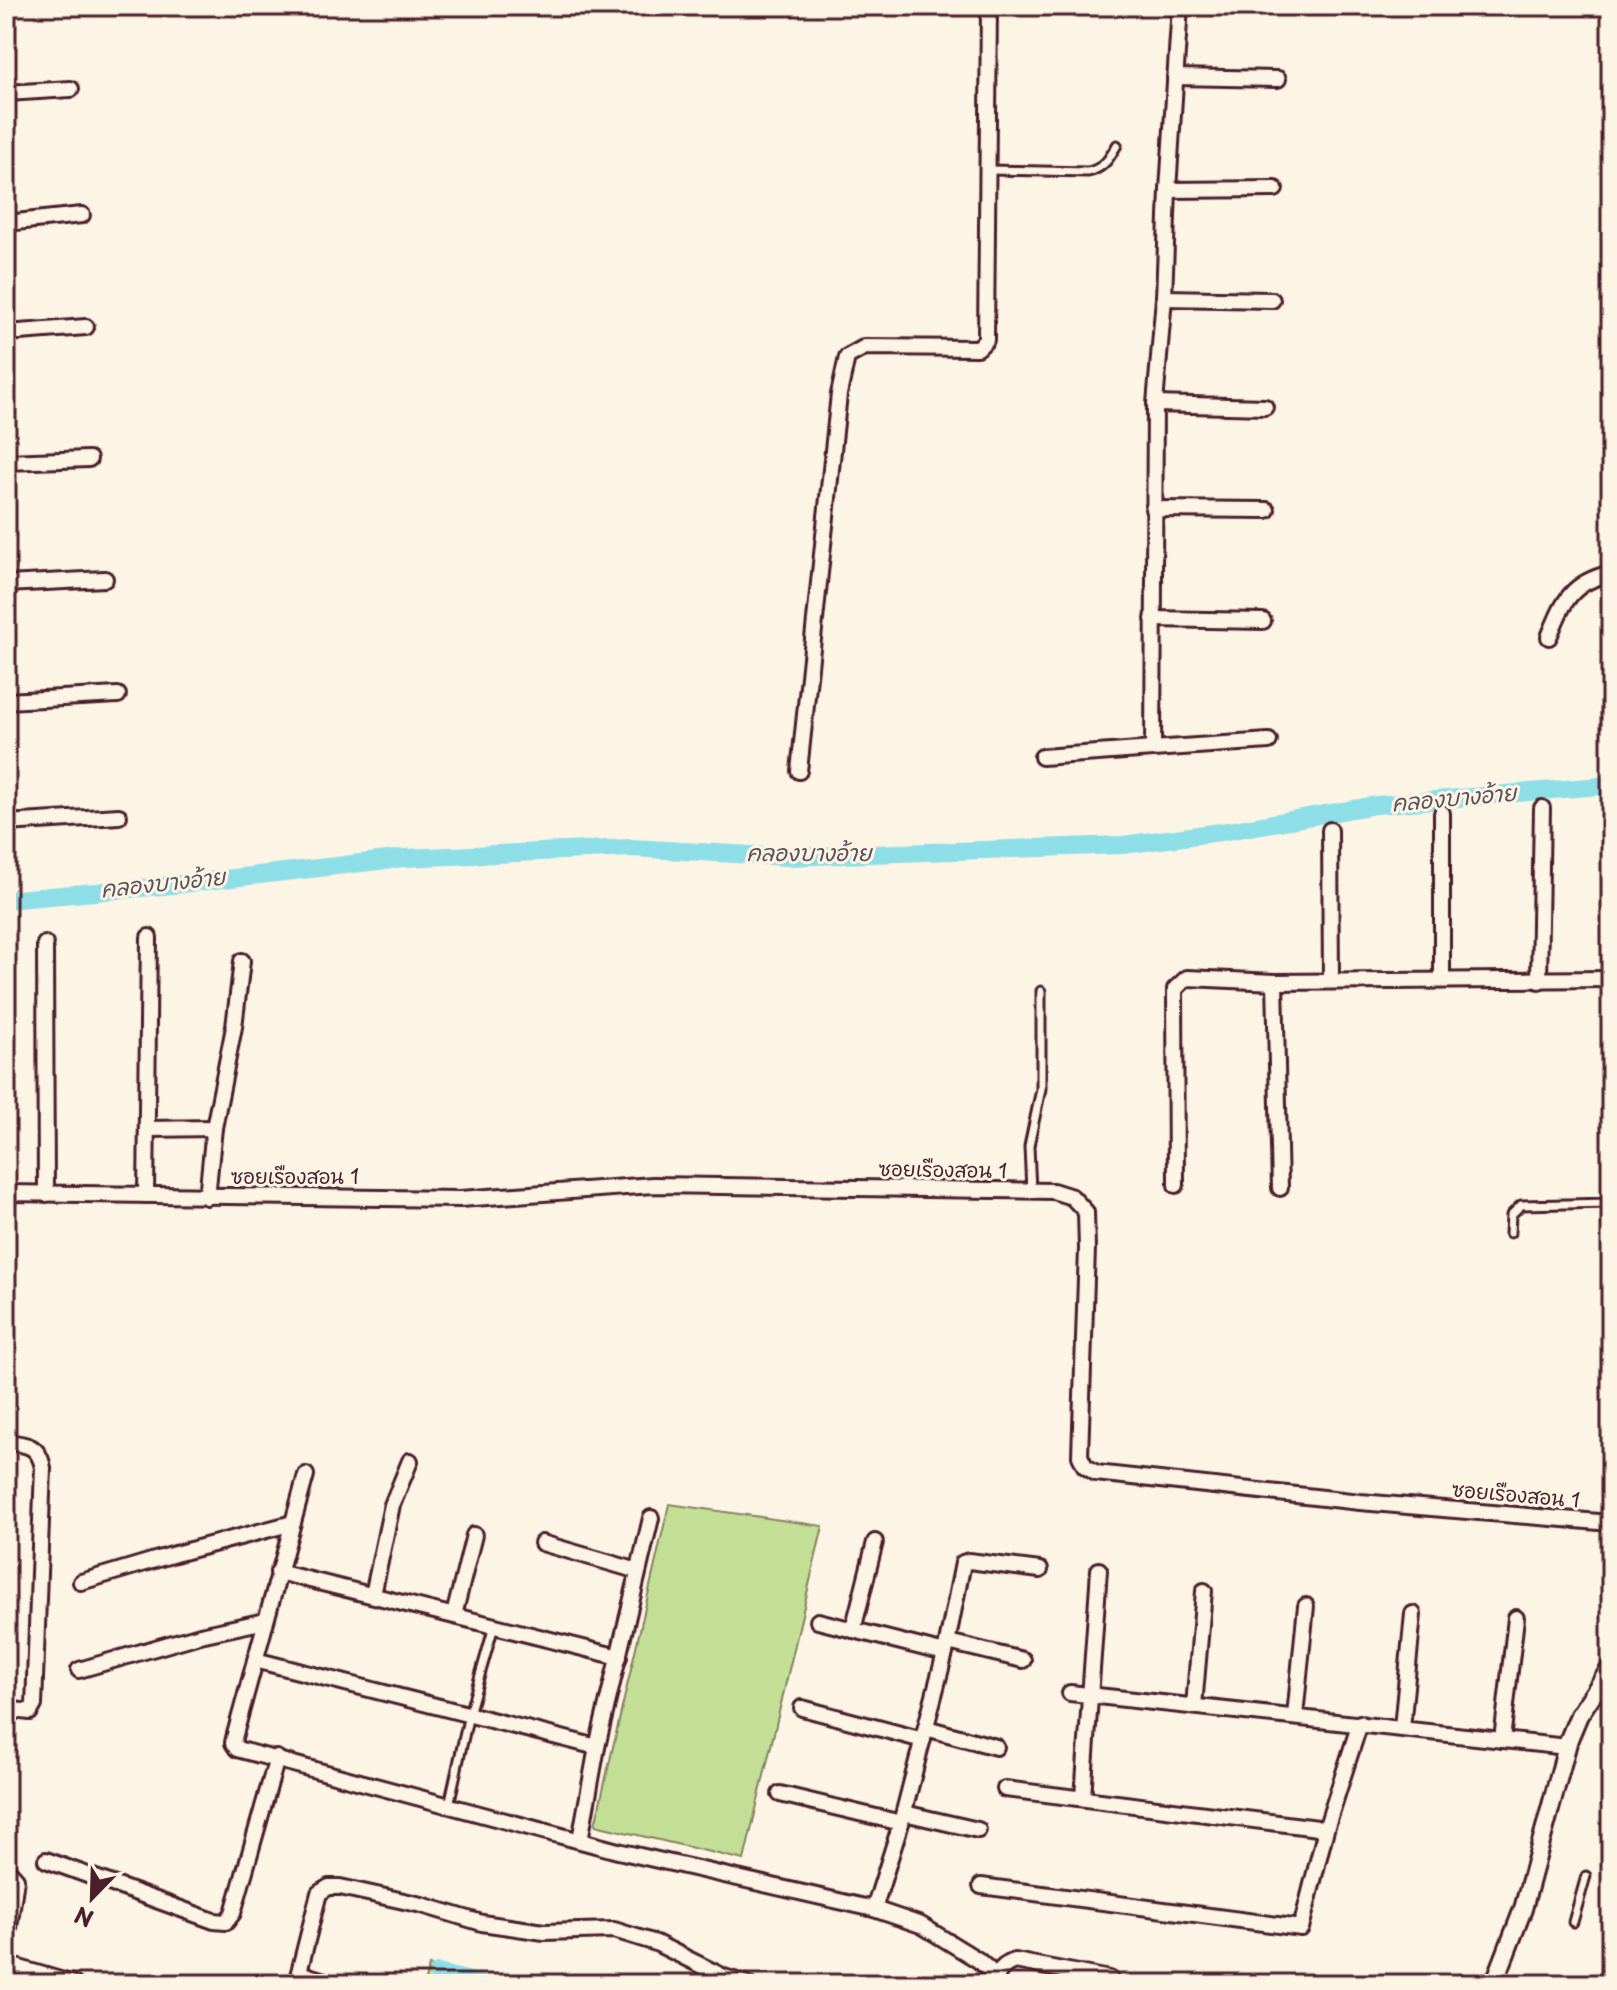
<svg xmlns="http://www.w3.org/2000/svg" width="1617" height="1990" font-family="'Playpen Sans','Playpen Sans Thai',sans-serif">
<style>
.green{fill:#c3df96;stroke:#867f60;stroke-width:2}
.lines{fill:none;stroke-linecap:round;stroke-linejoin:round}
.canal{stroke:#8ddee7;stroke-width:18}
.service-casing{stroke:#4a1f2b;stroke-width:13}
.minor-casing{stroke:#4a1f2b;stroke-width:20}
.tertiary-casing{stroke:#4a1f2b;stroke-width:22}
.service{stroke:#fcf5e5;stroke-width:7}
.minor{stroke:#fcf5e5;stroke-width:14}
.tertiary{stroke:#fcf5e5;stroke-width:16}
.labels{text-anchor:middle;stroke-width:6;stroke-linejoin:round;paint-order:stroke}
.street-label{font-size:20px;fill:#4a1f2b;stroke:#fcf5e5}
.water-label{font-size:22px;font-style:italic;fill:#5b4f5a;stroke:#fcf5e5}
</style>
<rect width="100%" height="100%" fill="#fcf5e5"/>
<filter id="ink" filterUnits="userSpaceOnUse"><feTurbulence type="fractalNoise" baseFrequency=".0125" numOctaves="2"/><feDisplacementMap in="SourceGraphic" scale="16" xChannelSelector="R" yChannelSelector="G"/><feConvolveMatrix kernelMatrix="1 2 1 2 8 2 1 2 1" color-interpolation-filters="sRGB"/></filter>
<g filter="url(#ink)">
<g class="green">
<path d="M669,1504L823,1526L744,1860L595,1825Z"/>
<path d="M429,1966L509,1984H424Z"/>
</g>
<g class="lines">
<g class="canal">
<path d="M6,900L173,885L404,858L632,848L786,857L1123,845L1228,831L1376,805L1611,785"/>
<path d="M438,1973L482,1984"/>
</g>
<defs>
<g id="service">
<path d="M989,170L1088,172C1104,168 1109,159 1117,145"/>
<path d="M1031,1191L1029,1146L1041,1089V991"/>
<path d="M1510,1233L1511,1215L1521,1205L1611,1203"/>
<path d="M449,1805L469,1714L494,1626"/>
<path d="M1573,1922L1586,1876"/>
</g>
<g id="minor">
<path d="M1180,6L1168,190L1164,298L1155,404L1153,749L1269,741"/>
<path d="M1175,77L1278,79"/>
<path d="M6,93L71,89"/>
<path d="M1168,190L1275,189"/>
<path d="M6,223L82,215"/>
<path d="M1164,298L1272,300"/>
<path d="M6,333L86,327"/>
<path d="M1155,404L1265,407"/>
<path d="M6,462L89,459"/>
<path d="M1153,509L1267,510"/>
<path d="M6,584L105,579"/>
<path d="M1153,619L1263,621"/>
<path d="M1549,637C1564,601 1570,583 1611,573"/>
<path d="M6,701L118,695"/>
<path d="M1042,757L1153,749"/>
<path d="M799,771L839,394L847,357L865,347L978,348L986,340L989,6"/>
<path d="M6,823L119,816"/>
<path d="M1330,830L1331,980"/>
<path d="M45,944L46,1194"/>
<path d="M1442,980V813"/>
<path d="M1539,981L1542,808"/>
<path d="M1275,982L1280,1188"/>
<path d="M147,1129L214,1128"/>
<path d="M1176,1185L1175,989L1187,978L1275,982L1611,979"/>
<path d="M6,1193L460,1199L653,1185L1053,1191L1072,1197L1086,1212L1087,1249L1080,1456L1085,1466L1096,1473L1360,1502L1611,1523"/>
<path d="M146,1195L149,937"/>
<path d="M207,1197L214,1128L234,1027L242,961"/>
<path d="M6,1442C28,1444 39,1446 43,1468L34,1705L30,1712L6,1709"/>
<path d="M306,1475L234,1738L233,1743L237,1749L618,1851L874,1909L921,1925L978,1960L996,1976"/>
<path d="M542,1543L638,1571"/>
<path d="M278,1572L619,1657"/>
<path d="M81,1582L175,1554L293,1523"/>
<path d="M373,1595L392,1505L410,1461"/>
<path d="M454,1615L474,1535"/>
<path d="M818,1621L945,1653"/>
<path d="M853,1630L875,1542"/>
<path d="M948,1642L1023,1660"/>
<path d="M255,1660L597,1747"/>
<path d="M79,1670L200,1635L265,1621"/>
<path d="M1070,1693L1567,1747"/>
<path d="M1194,1706L1204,1591"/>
<path d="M802,1708L923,1740"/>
<path d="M1295,1716L1306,1606"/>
<path d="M926,1728L996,1747"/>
<path d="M1402,1728L1413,1614"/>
<path d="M1502,1740L1516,1618"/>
<path d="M1005,1789L1326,1829"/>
<path d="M780,1794L901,1823"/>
<path d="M1083,1797L1099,1570"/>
<path d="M904,1813L978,1830"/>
<path d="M580,1840L597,1747L651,1518"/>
<path d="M46,1860L214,1921L226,1922L233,1913L277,1758"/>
<path d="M6,1868L16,1879L6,1949"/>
<path d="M981,1886L1301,1928L1326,1829L1360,1723"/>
<path d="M874,1909L901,1823L945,1653L963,1563L969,1561L1040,1570"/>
<path d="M6,1964L74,1984"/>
<path d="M299,1973L334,1984"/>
<path d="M296,1984L319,1893L329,1887H340L422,1905L482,1923L544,1932L614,1930L656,1943L724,1977L748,1984"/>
<path d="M995,1984C997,1971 1003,1965 1015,1961L1110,1979"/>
</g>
<path id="tertiary" d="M1494,1984L1523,1909L1569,1739L1579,1715L1611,1667"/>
</defs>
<use href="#service" class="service-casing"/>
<use href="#minor" class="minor-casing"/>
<use href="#tertiary" class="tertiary-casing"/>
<use href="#service" class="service"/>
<use href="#minor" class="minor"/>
<use href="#tertiary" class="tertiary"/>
</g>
</g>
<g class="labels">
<g class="street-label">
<text transform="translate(943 1170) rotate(1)" y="7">ซอยเรืองสอน 1</text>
<text x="295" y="1184">ซอยเรืองสอน 1</text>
<text transform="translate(1516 1495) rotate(5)" y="7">ซอยเรืองสอน 1</text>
</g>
<g class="water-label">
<text transform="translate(1454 798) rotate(-5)" y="8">คลองบางอ้าย</text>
<text x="809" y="861">คลองบางอ้าย</text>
<text transform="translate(163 883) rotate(-6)" y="8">คลองบางอ้าย</text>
</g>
</g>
<rect width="1617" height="1990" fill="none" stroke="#fcf5e5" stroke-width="32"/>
<rect x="16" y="16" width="1585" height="1958" fill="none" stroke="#4a1f2b" stroke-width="3" filter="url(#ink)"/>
<g transform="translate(92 1898) rotate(203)" stroke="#fcf5e5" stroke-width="6" paint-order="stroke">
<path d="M0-6L14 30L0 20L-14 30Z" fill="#4a1f2b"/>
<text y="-12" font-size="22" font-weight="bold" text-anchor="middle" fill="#4a1f2b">N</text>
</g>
</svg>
